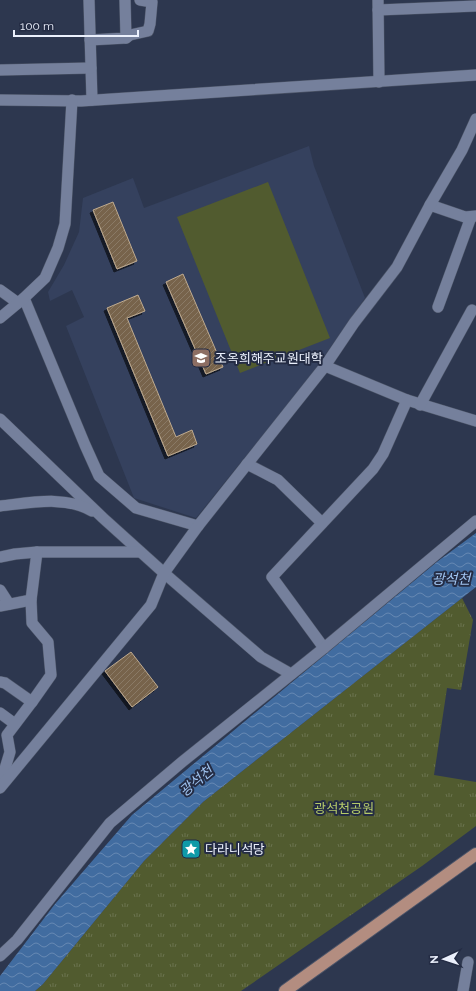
<svg xmlns="http://www.w3.org/2000/svg" width="476" height="991" font-family="Raleway,'Noto Sans KR',sans-serif">
<style>
.built{fill:#35415e}
.grass{fill:#515b2f}
.park{fill:url(#park-tufts)}
.water{fill:url(#water-waves)}
.building{fill:url(#building-hatch);stroke:#c0ab90;filter:url(#shadow)}
.lines{fill:none;stroke-linecap:round;stroke-linejoin:round}
.minor-casing{stroke:#4d5568;stroke-width:12}
.major-casing{stroke:#4d5568;stroke-width:14}
.minor{stroke:#75809c;stroke-width:11}
.major{stroke:#b38d80;stroke-width:12}
.labels{text-anchor:middle;stroke-width:4;stroke-linejoin:round;paint-order:stroke}
.poi-label{font-size:13px;fill:#ebf0fc;stroke:#242c44;text-anchor:start}
.park-label{font-size:13px;fill:#b6cb69;stroke:#242c44}
.water-label{font-size:14px;font-style:italic;fill:#a0c4f1;stroke:#242c44}
</style>
<defs>
<pattern id="park-tufts" width="24" height="20" patternUnits="userSpaceOnUse"><rect width="24" height="20" fill="#515b2f"/><path d="M3 7l-1-3M5 7V3M7 7l1-3M15 17l-1-3M17 17v-4M19 17l1-3" fill="none" stroke="#6a734e"/></pattern>
<pattern id="water-waves" width="16" height="10" patternUnits="userSpaceOnUse"><rect width="16" height="10" fill="#416ca0"/><path d="M0 5q4-4 8 0t8 0" fill="none" stroke="#6688b3"/></pattern>
<pattern id="building-hatch" width="6" height="6" patternUnits="userSpaceOnUse"><rect width="6" height="6" fill="#77644b"/><path d="M-1 1l2-2M0 6l6-6M5 7l2-2" fill="none" stroke="#8a7a66"/></pattern>
<filter id="shadow"><feDropShadow dx="-3" dy="3" stdDeviation="0" flood-color="#0009"/></filter>
</defs>
<rect width="100%" height="100%" fill="#2d374f"/>
<path class="built" d="M309,146L314,166L365,298L300,391L237,467L196,518L134,498L66,326L84,317L72,290L50,301L48,292L64,265L79,232L83,198L133,178L144,208Z"/>
<path class="grass" d="M268,182L330,338L240,373L177,217Z"/>
<path class="park" d="M462,598L473,620L461,690L447,688L434,775L476,782V826L422,866L241,991H35L43,984L144,861L203,802Z"/>
<path class="water" d="M476,533V587L203,802L144,861L43,984L35,991H0V976L55,904L132,815L438,561Z"/>
<g class="building">
<path d="M113,202L137,261L117,269L93,210Z"/>
<path d="M183,274L223,367L206,374L166,282Z"/>
<path d="M138,295L145,311L127,318L176,437L192,430L197,444L168,456L107,308Z"/>
<path d="M131,652L158,687L132,707L105,671Z"/>
</g>
<g class="lines">
<defs>
<g id="minor">
<path d="M89,0L92,100"/>
<path d="M378,0L379,82"/>
<path d="M378,10L476,6"/>
<path d="M126,38L130,35L148,31L150,24L152,2L140,0"/>
<path d="M90,40L126,38L125,0"/>
<path d="M0,70L91,68"/>
<path d="M0,100L81,101L476,75"/>
<path d="M430,205L465,217L476,216"/>
<path d="M0,290L18,303"/>
<path d="M24,298L85,445L99,476L136,508L198,526"/>
<path d="M438,307L471,217"/>
<path d="M0,318L24,298L45,278L58,248L65,224L72,100"/>
<path d="M325,366L407,400L476,421"/>
<path d="M420,405L472,310"/>
<path d="M0,419L103,518L164,573L261,657L291,674"/>
<path d="M247,464L278,480L322,523"/>
<path d="M0,506C29,503 65,495 92,511"/>
<path d="M0,557L15,554L37,552H140"/>
<path d="M0,590L9,604"/>
<path d="M0,606L31,600"/>
<path d="M324,648L272,577L373,469L383,454L407,400"/>
<path d="M0,682L5,683L32,702"/>
<path d="M0,713L15,724"/>
<path d="M0,785L10,752L7,735L32,702L51,675L48,642L32,623L31,600L37,552"/>
<path d="M0,788L151,605L164,573L198,526L325,366L354,323L397,267L430,205L462,150L476,119"/>
<path d="M0,956L17,940L110,823L182,762L324,648L476,521"/>
<path d="M463,991L468,962"/>
</g>
<path id="major" d="M285,991L476,854"/>
</defs>
<use href="#minor" class="minor-casing"/>
<use href="#major" class="major-casing"/>
<use href="#minor" class="minor"/>
<use href="#major" class="major"/>
</g>
<defs>
<symbol id="university-square" viewBox="-11 -11 22 22"><rect x="-9" y="-9" width="18" height="18" rx="4" fill="#8d6e63" stroke="#242c44"/><path d="M0-5L7-2L0 1L-7-2ZM-4 1L0 2.5L4 1V4Q0 6-4 4Z" fill="#fff"/></symbol>
<symbol id="sight-square" viewBox="-11 -11 22 22"><rect x="-9" y="-9" width="18" height="18" rx="4" fill="#0f9aa8" stroke="#242c44"/><path d="M0-6L1.8-2.2L6-1.7L2.9 1.2L3.7 5.4L0 3.3L-3.7 5.4L-2.9 1.2L-6-1.7L-1.8-2.2Z" fill="#fff"/></symbol>
</defs>
<g fill-rule="evenodd">
<use href="#university-square" x="190" y="347" width="22" height="22"/>
<use href="#sight-square" x="180" y="838" width="22" height="22"/>
</g>
<g class="labels">
<g class="poi-label">
<text x="215" y="363">조옥희해주교원대학</text>
<text x="205" y="854">다라니석당</text>
</g>
<g class="park-label">
<text x="344" y="813">광석천공원</text>
</g>
<g class="water-label">
<text x="451" y="584">광석천</text>
<text transform="translate(196 781) rotate(-40)" y="5">광석천</text>
</g>
</g>
<g transform="translate(444 959) rotate(267)" stroke="#242c44" stroke-width="3" paint-order="stroke">
<path d="M0-3L7 15L0 10L-7 15Z" fill="#ebf0fc"/>
<text y="-6" font-size="11" font-weight="bold" text-anchor="middle" fill="#ebf0fc">N</text>
</g>
<path d="M14 30v6h124v-6" fill="none" stroke="#ebf0fc" stroke-width="2"/>
<text x="20" y="30" font-size="12" fill="#ebf0fc" stroke="#242c44" stroke-width="3" paint-order="stroke">100 m</text>
</svg>
